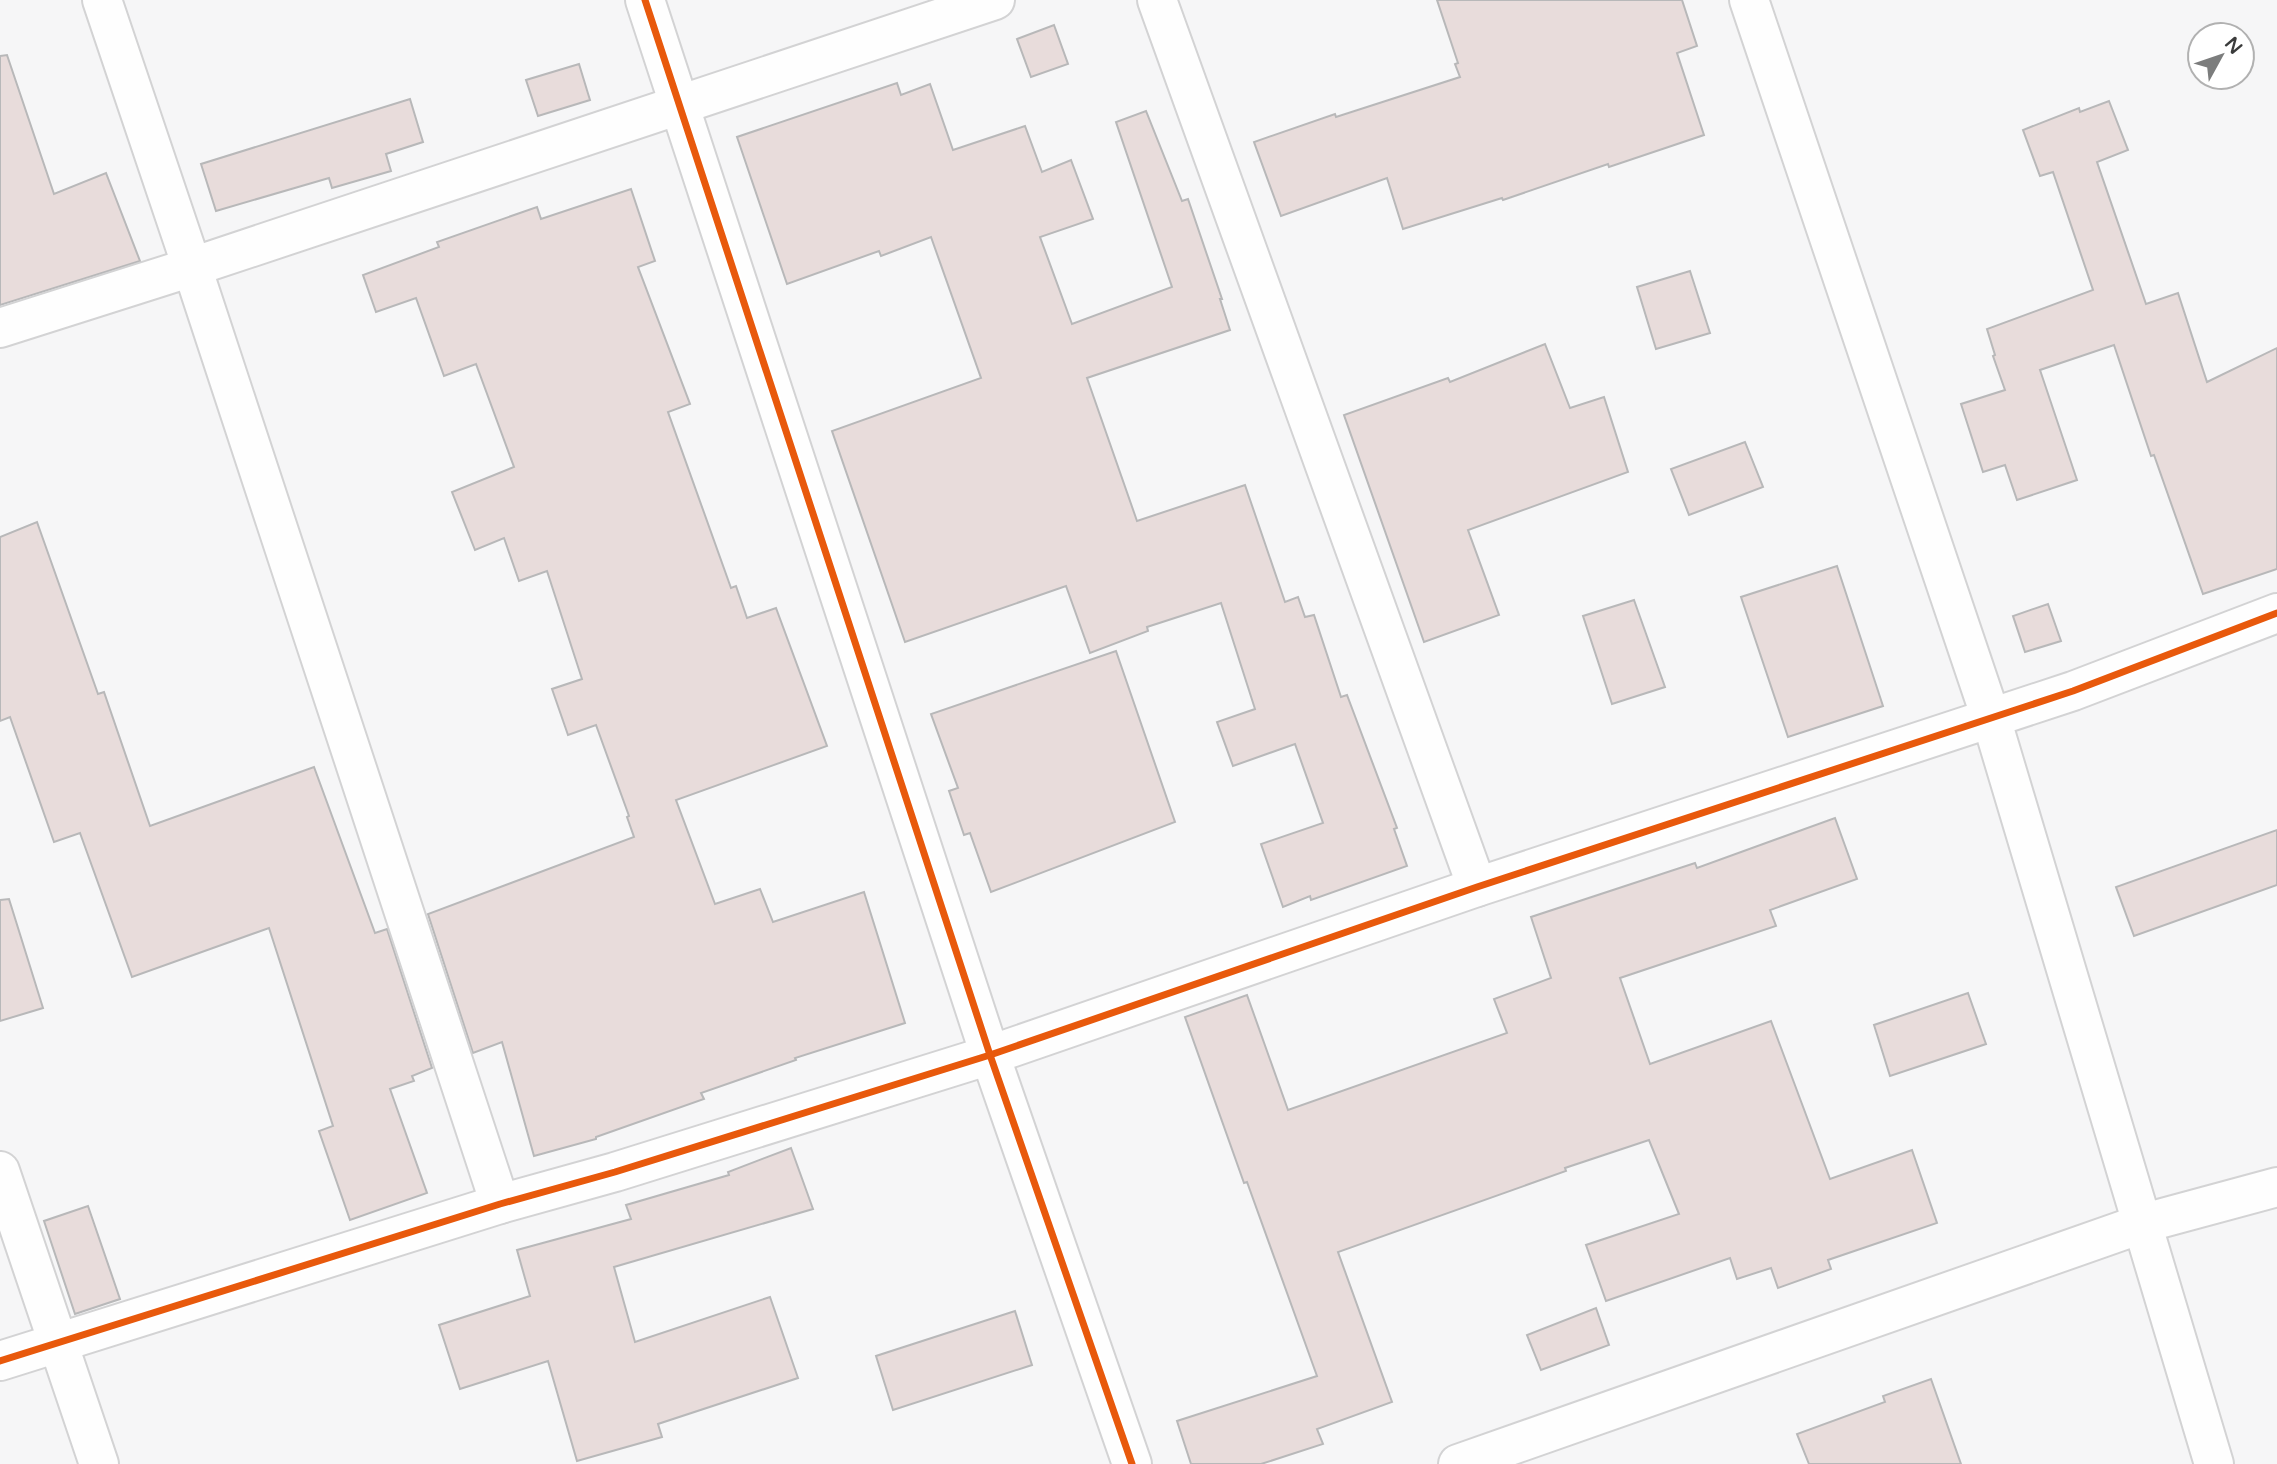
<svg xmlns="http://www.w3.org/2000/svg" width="2277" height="1464" font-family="'Varela Round',sans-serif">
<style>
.building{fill:#e8dcdb;stroke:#b8b8b9;stroke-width:2}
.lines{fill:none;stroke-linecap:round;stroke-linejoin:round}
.minor-casing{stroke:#d3d3d4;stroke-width:42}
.minor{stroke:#fefefe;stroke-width:38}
.cycleway-casing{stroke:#fff;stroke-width:11}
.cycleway{stroke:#e8590c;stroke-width:7}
</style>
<rect width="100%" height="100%" fill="#f6f6f7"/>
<g class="building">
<path d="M1437,0H1682L1697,46L1677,53L1704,135L1609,167L1608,164L1503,200L1502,198L1403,229L1387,178L1281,216L1254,142L1335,114L1336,117L1460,77L1455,64L1458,63Z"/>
<path d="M1054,25L1068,64L1031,77L1017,39Z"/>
<path d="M7,55L54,194L106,173L140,261L0,305V56Z"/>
<path d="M579,64L590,100L538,116L526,80Z"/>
<path d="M897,83L901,95L930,84L953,150L1025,126L1042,172L1071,160L1093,219L1040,237L1072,324L1172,287L1116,122L1146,111L1182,201L1188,199L1222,299H1220L1230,330L1087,378L1137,521L1245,485L1285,602L1298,597L1305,617L1314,615L1341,697L1347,695L1397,828L1394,829L1407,866L1311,900L1310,896L1283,907L1261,844L1323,823L1295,744L1233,766L1217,722L1255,709L1221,603L1147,627L1148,631L1090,653L1066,586L905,642L832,431L981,378L931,237L881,256L879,251L787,284L737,137Z"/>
<path d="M410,99L423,142L386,154L391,171L332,188L329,178L216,211L201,164Z"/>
<path d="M2109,101L2128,150L2097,162L2146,304L2178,293L2207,382L2277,348V569L2203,594L2154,455L2151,456L2114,345L2040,370L2077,480L2017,500L2005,465L1983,472L1961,404L2005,390L1993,356L1995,355L1987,329L2093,290L2053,172L2040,176L2023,130L2079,108L2080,112Z"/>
<path d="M631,189L655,261L638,267L690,404L668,412L731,588L736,586L747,618L776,608L827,746L676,800L715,904L760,889L773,922L864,892L905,1023L795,1058L796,1060L701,1093L704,1099L596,1137V1139L534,1156L502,1042L473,1053L428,914L634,837L627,817L629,816L596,725L568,735L552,689L582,679L547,571L519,581L504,538L475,550L452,492L514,467L476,364L444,376L416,298L376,312L363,275L439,247L437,242L537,207L541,219Z"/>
<path d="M1690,271L1710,333L1656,349L1637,287Z"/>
<path d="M1545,344L1570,408L1604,397L1628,472L1468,530L1499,615L1424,642L1344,415L1448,378L1450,382Z"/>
<path d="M1745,442L1763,487L1689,515L1671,469Z"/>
<path d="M37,522L98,694L104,692L150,826L314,767L375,933L387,929L432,1068L412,1076L414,1081L390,1089L427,1193L350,1220L319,1131L333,1126L269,928L132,977L80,833L54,842L10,717L0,721V537Z"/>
<path d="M1837,566L1883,706L1788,737L1741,597Z"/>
<path d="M1634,600L1665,687L1612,704L1583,616Z"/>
<path d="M2048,604L2061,641L2025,652L2013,616Z"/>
<path d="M1116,651L1175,822L991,892L970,833L964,835L949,791L958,788L931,714Z"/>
<path d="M1835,818L1857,879L1770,910L1776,926L1620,978L1650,1064L1771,1021L1830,1179L1912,1150L1937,1223L1828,1260L1831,1269L1778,1288L1771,1268L1737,1279L1730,1258L1606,1301L1586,1245L1679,1214L1649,1140L1565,1168L1566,1171L1338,1252L1392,1402L1317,1429L1323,1444L1261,1464H1191L1177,1421L1317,1376L1247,1182L1244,1183L1185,1017L1247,995L1288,1110L1507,1033L1494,999L1551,978L1531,917L1695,863L1697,868Z"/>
<path d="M2277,830V885L2134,936L2116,887Z"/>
<path d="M9,899L43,1008L0,1021V900Z"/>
<path d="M1968,993L1986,1044L1890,1076L1874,1025Z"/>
<path d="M791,1148L813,1209L614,1267L635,1342L770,1297L798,1378L658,1424L662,1437L577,1461L548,1361L460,1389L439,1325L530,1296L517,1250L631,1219L626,1205L729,1175L728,1172Z"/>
<path d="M88,1206L120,1299L75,1314L44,1221Z"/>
<path d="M1596,1308L1609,1345L1541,1370L1527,1335Z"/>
<path d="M1015,1311L1032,1365L893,1410L876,1356Z"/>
<path d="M1931,1379L1961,1464H1809L1797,1434L1885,1402L1883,1396Z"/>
</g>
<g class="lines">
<defs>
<g id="minor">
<path d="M102,0L192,267L500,1204"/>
<path d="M645,0L990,1055L1132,1464"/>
<path d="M1157,0L1477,887"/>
<path d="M1749,0L1991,718L2214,1464"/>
<path d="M0,328L192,267L995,0"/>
<path d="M0,1171L99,1464"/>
<path d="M0,1361L500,1204L615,1172L990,1055L1477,887L2073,691L2277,613"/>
<path d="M1458,1464L2144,1223L2277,1187"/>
</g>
</defs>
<use href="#minor" class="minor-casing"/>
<use href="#minor" class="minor"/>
<defs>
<g id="cycleway">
<path d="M645,0L990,1055L1132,1464"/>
<path d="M0,1361L500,1204L615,1172L990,1055L1477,887L2073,691L2277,613"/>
</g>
</defs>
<use href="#cycleway" class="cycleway-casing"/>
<use href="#cycleway" class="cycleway"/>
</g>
<g transform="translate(2221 56) rotate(50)"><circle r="33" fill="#ffffff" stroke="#b1b1b1" stroke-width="2"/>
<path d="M0-5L12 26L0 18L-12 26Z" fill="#7c7d7d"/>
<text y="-10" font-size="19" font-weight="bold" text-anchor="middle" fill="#3b3c3c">N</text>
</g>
</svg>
